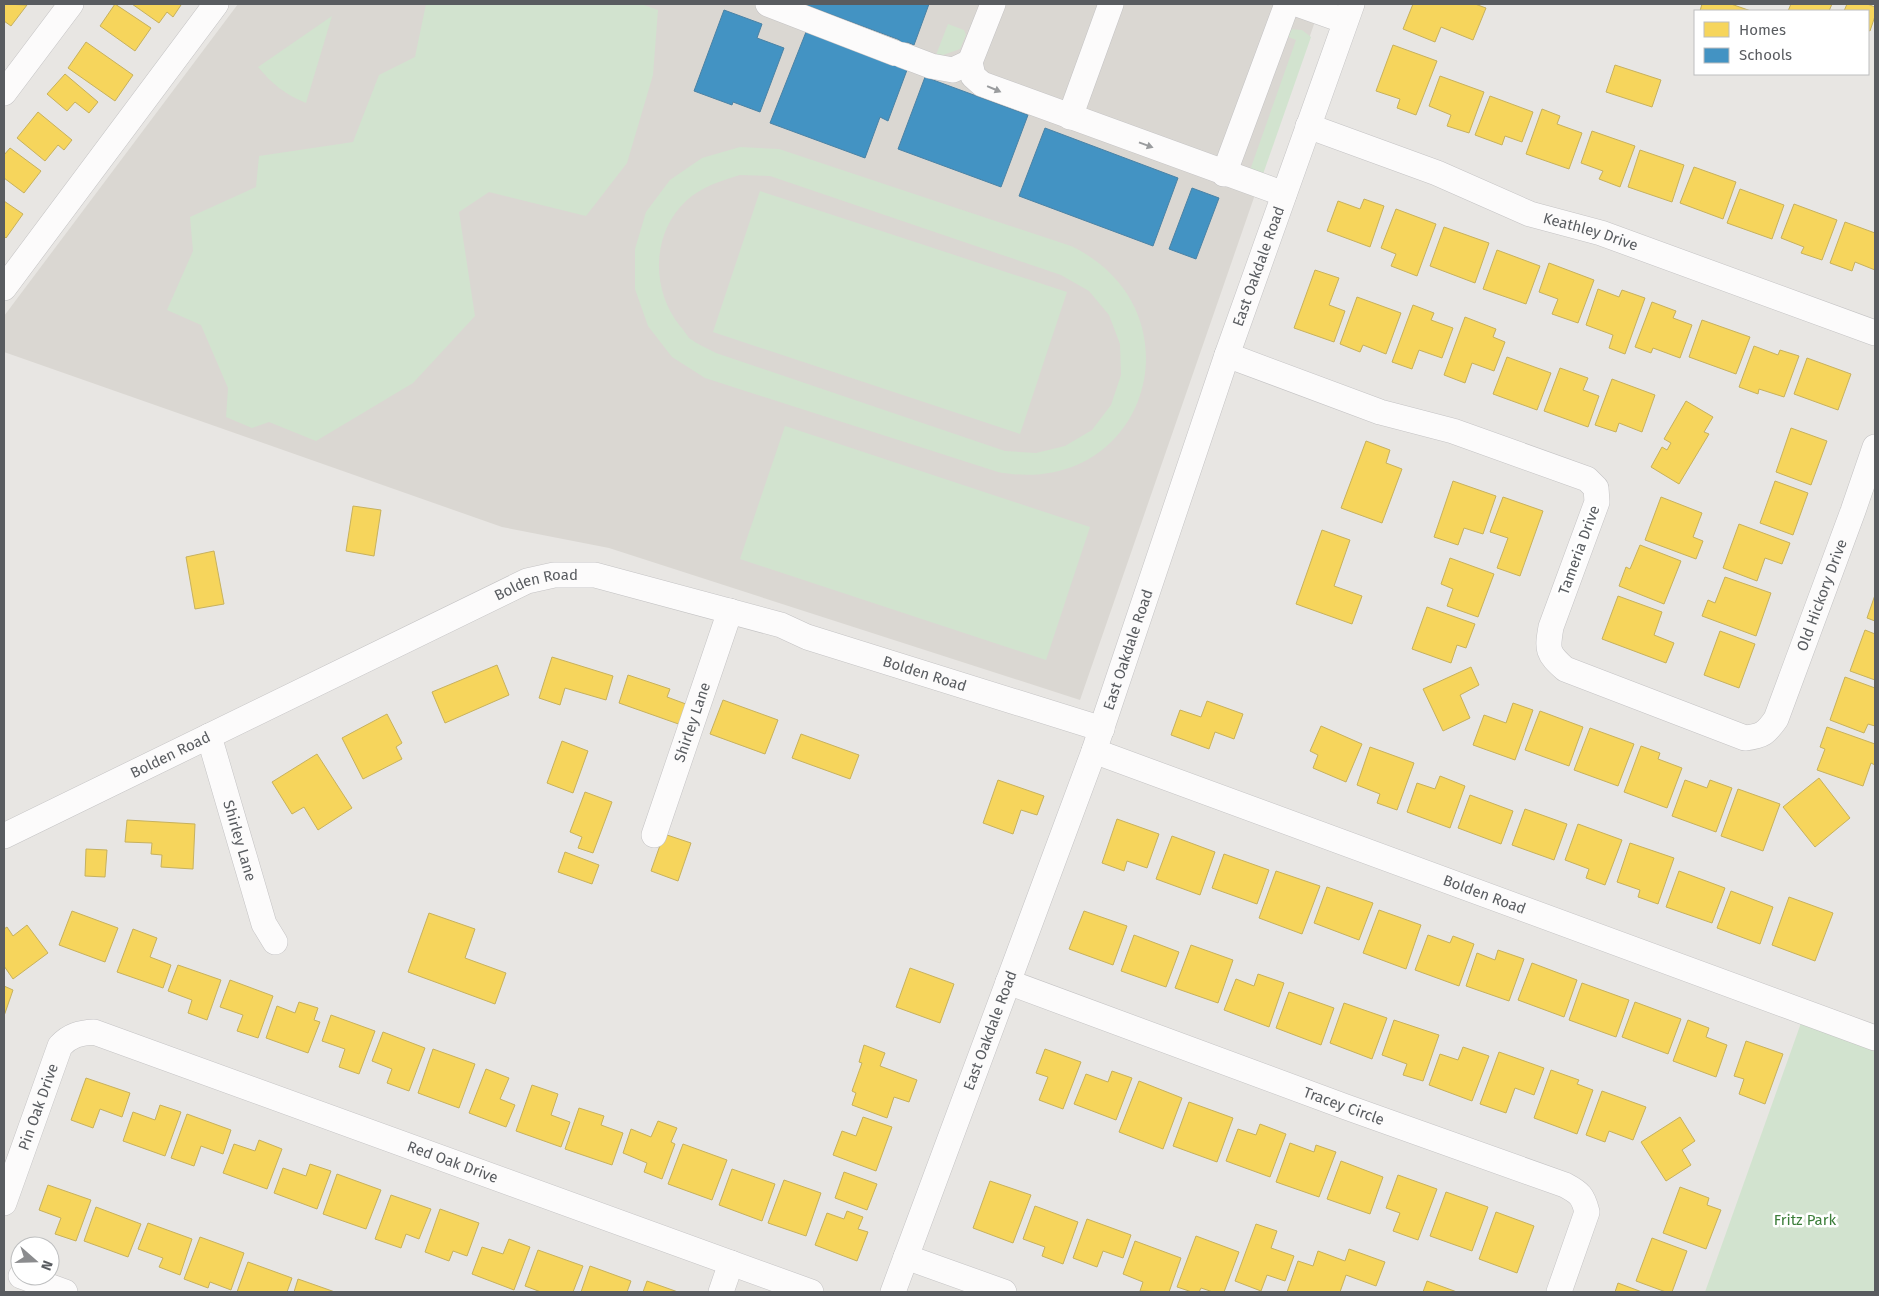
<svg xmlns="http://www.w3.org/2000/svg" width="1879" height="1296" font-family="'Fira Sans',sans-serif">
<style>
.education{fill:#dad7d2}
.green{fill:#d2e3cf;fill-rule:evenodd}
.homes{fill:#f6d55c;stroke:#c7b15d}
.schools{fill:#4393c3;stroke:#4a82a5}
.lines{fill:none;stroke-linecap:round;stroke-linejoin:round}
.minor-casing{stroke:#c4c3c4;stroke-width:26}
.minor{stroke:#fcfbfb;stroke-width:25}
.oneway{fill:#9a9c9e}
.labels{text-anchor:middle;stroke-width:5;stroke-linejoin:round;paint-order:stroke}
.street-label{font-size:15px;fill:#595c60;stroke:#fff}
.park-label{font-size:15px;fill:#3c7e3a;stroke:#fff}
</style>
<rect width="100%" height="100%" fill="#e8e6e3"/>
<path class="education" d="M238,4H1321L1080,700L609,548L502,527L4,352V316Z"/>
<g class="green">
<path d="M426,4H641L658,10L653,75L627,163L586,216L489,192L459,212L475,316L413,383L316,441L269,422L252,428L226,417L228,388L201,325L167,310L193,251L190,217L256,187L259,156L353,142L379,75L415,57Z"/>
<path d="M332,16L306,103C286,95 272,84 258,67Z"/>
<path d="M948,24L964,30L966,35L960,49L943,55H936Z"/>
<path d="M1288,29L1302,30L1311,37L1262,177L1249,173L1296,40L1286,36Z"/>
<path d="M740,147L779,149L1071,246C1204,310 1148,500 998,472L705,378L672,357L648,326L635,289V249L646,212L670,180L702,158ZM740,175L770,176L1061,275L1089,291L1109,315L1120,344L1121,375L1111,405L1092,430L1065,446L1036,453L1005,451L716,353C707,348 697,344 689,338C686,334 683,329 680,326C651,290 651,234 686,201C701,187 720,181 740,175Z"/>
<path d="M760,191L1067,292L1020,434L713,332Z"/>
<path d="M785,426L1090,527L1046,660L740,559Z"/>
<path d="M1801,1023L1875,1049V1292H1705Z"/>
</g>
<g class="homes">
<path d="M4,4L27,5L11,26L4,21Z"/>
<path d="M115,4L151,28L135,51L100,26Z"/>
<path d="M132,4H180L181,5L173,17L167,12L159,23Z"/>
<path d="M1413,4H1475L1486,8L1473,40L1441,27L1435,42L1403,29Z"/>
<path d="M1702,4H1731L1751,11H1700Z"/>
<path d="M1791,4H1832L1829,11H1788Z"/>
<path d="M1847,4H1867L1875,7V16L1870,31L1868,30V11H1844Z"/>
<path d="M86,42L133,75L115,101L68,68Z"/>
<path d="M1393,45L1437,61L1416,115L1397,108L1400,99L1376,91Z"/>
<path d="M1615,65L1661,80L1652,107L1606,92Z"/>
<path d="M65,74L98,102L89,113L75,102L67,111L47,94Z"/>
<path d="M1440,76L1484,92L1469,133L1447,126L1451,115L1429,106Z"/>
<path d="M1490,96L1533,112L1522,142L1505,136L1502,145L1475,135Z"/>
<path d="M1542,109L1560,116L1557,124L1582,133L1569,169L1526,154Z"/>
<path d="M38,112L72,140L64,150L58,145L45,161L17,138Z"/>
<path d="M1592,131L1635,146L1620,187L1599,179L1603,171L1581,163Z"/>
<path d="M10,148L41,171L24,193L4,178V155Z"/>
<path d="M1640,150L1684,165L1672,202L1628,187Z"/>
<path d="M1694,167L1736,182L1723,219L1680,203Z"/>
<path d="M1740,189L1784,205L1772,239L1727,223Z"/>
<path d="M1364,199L1384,206L1370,247L1327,231L1338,201L1360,209Z"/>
<path d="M4,201L23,214L6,238L4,236Z"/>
<path d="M1794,204L1837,220L1822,260L1801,253L1804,247L1781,238Z"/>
<path d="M1396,209L1436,224L1417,276L1391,266L1396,254L1381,248Z"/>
<path d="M1845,222L1875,233V270L1855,262L1852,271L1830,263Z"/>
<path d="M1444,227L1489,243L1475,283L1430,266Z"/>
<path d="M1497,250L1540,266L1526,304L1483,289Z"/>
<path d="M1549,263L1594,280L1578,323L1552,314L1558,299L1539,292Z"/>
<path d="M1315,270L1339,278L1329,305L1345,311L1334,342L1294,328Z"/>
<path d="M1598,289L1619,297L1622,290L1645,298L1625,354L1609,348L1613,335L1586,325Z"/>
<path d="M1357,297L1401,313L1386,354L1363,345L1360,352L1340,344Z"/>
<path d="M1652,302L1676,311L1673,318L1692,325L1680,358L1653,348L1651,353L1635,347Z"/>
<path d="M1413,305L1434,313L1431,320L1453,328L1442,358L1419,350L1412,369L1392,362Z"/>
<path d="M1465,317L1496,329L1493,337L1505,342L1494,371L1472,363L1465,383L1444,375Z"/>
<path d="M1702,320L1750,337L1736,374L1689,357Z"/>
<path d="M1754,346L1778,355L1780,350L1799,356L1784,397L1759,389L1758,394L1739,387Z"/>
<path d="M1507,357L1551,373L1537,410L1493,394Z"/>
<path d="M1807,358L1851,374L1838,410L1794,394Z"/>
<path d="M1560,368L1588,378L1583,390L1599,396L1588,427L1544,411Z"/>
<path d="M1612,379L1655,395L1642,432L1619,423L1616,432L1595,425Z"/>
<path d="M1686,401L1713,417L1704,432L1709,434L1679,484L1651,467L1662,447L1667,450L1671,443L1664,439Z"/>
<path d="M1791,428L1827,441L1811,485L1776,472Z"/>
<path d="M1366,441L1390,450L1386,463L1402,469L1382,523L1341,508Z"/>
<path d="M1453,481L1496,496L1483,534L1464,528L1458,545L1434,537Z"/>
<path d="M1775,481L1808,493L1793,535L1760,523Z"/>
<path d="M1503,497L1543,511L1520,576L1497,568L1508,538L1490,532Z"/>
<path d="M1661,497L1702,513L1693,537L1703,541L1696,559L1645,540Z"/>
<path d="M353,506L381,510L374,556L346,551Z"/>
<path d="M1739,524L1790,543L1782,564L1765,558L1757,581L1723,568Z"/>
<path d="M1322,530L1350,540L1334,586L1362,596L1352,624L1296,604Z"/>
<path d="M1640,545L1681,561L1664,604L1619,586L1626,567L1630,569Z"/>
<path d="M214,551L224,604L195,609L186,557Z"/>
<path d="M1450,558L1494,574L1478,617L1447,606L1453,589L1441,584Z"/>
<path d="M1725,577L1771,593L1756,636L1702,616L1708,600L1715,603Z"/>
<path d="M1875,595V621L1867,618Z"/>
<path d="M1618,596L1662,612L1654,635L1674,643L1666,663L1602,639Z"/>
<path d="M1427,607L1475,624L1466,648L1457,645L1451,663L1412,649Z"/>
<path d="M1865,630L1875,634V680L1850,671Z"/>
<path d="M1720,631L1755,644L1739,688L1704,675Z"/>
<path d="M552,657L613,676L606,700L565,688L560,705L539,698Z"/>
<path d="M497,665L509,695L445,723L432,692Z"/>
<path d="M1471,667L1479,685L1460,695L1470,718L1443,731L1423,689Z"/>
<path d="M628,675L670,689L667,697L694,707L687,727L619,703Z"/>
<path d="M1845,677L1875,688V726L1868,724L1864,733L1830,720Z"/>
<path d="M723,700L778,720L765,754L710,734Z"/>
<path d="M1207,701L1243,714L1234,739L1215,732L1209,749L1171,735L1180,710L1201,717Z"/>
<path d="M1513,703L1533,710L1515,760L1473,745L1484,715L1506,723Z"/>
<path d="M1540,711L1583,727L1569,766L1525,750Z"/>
<path d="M387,714L402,743L396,747L402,759L363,779L342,738Z"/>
<path d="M1321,726L1362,744L1346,782L1313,768L1318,755L1310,751Z"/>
<path d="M1827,727L1875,744V765L1871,763L1863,786L1817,770L1825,749L1820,747Z"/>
<path d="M1590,728L1634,744L1618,786L1574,770Z"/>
<path d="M801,734L859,755L850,779L792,758Z"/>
<path d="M562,741L588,751L573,793L547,783Z"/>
<path d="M1641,746L1660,753L1658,759L1682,768L1667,808L1624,792Z"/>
<path d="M1370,747L1414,763L1397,810L1377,803L1380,794L1357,785Z"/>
<path d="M317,754L352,808L318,830L304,807L292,814L272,782Z"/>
<path d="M1440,776L1465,786L1450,828L1407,812L1417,783L1435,789Z"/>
<path d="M1819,778L1850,818L1815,847L1783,807Z"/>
<path d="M998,780L1044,796L1037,815L1021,810L1013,834L983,823Z"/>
<path d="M1685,780L1707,788L1710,780L1732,788L1716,832L1672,816Z"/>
<path d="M1738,789L1780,804L1763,851L1721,836Z"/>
<path d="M585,792L612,802L593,853L578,848L582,837L570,832Z"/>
<path d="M1470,795L1513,811L1501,844L1458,828Z"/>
<path d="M1525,809L1567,824L1554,860L1512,845Z"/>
<path d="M1117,819L1159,834L1147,868L1127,861L1124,871L1102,863Z"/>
<path d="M127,820L195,824L193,869L161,867L162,855L151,854L152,843L125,842Z"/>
<path d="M1578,824L1622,840L1605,885L1586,878L1589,869L1565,860Z"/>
<path d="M664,834L691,843L678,881L651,871Z"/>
<path d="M1172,836L1215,852L1200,895L1156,879Z"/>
<path d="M1630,843L1674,858L1658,904L1638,897L1640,890L1617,882Z"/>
<path d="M86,849L107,850L105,877L85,876Z"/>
<path d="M565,852L599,865L592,884L558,872Z"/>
<path d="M1224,854L1269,870L1257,904L1212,888Z"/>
<path d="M1276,871L1320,886L1302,934L1259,918Z"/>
<path d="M1679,871L1725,888L1712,923L1666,907Z"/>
<path d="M1327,887L1373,903L1359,940L1314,923Z"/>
<path d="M1731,891L1773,907L1760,944L1717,928Z"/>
<path d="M1789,897L1833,913L1815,961L1772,945Z"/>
<path d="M1379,910L1421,925L1406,969L1363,953Z"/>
<path d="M72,911L118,928L105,962L59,945Z"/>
<path d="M1084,911L1127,926L1113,965L1069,949Z"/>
<path d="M429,913L475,929L465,958L506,973L495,1004L408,972Z"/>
<path d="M27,925L48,953L13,979L4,966V929L7,927L13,936Z"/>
<path d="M133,929L157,938L150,957L171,965L163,988L117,972Z"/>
<path d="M1134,935L1179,952L1166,987L1121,971Z"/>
<path d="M1428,935L1450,943L1453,936L1474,944L1459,986L1415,970Z"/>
<path d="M1191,945L1233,960L1218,1003L1175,988Z"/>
<path d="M1498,950L1524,959L1509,1001L1466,986L1477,953L1495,960Z"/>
<path d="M1532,963L1577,980L1564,1017L1518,1000Z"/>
<path d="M178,965L221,980L207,1020L188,1013L192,1000L168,991Z"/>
<path d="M910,968L954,984L940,1023L896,1007Z"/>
<path d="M1258,974L1284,983L1269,1027L1224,1010L1236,979L1254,986Z"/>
<path d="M230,980L273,996L258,1038L237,1031L243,1015L220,1007Z"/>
<path d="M1582,983L1629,1000L1616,1037L1569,1020Z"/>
<path d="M4,986L13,990L4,1016Z"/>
<path d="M1289,992L1334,1008L1321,1045L1276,1028Z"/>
<path d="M299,1002L318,1008L314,1020L320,1022L308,1053L266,1038L277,1006L295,1013Z"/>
<path d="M1635,1002L1681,1019L1668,1054L1622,1037Z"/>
<path d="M1344,1003L1387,1018L1372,1059L1330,1043Z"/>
<path d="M331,1015L375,1031L359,1074L339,1067L345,1049L322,1041Z"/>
<path d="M1394,1020L1439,1035L1423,1081L1403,1075L1407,1064L1382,1055Z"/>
<path d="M1688,1020L1709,1028L1706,1037L1727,1045L1716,1077L1673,1061Z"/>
<path d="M383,1032L425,1048L409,1091L387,1083L392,1069L372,1061Z"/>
<path d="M1746,1041L1783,1054L1765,1104L1739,1094L1744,1079L1734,1076Z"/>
<path d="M864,1045L885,1053L880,1066L917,1080L909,1102L894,1097L887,1118L852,1105L856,1093L852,1091L862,1063L859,1062Z"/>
<path d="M1463,1047L1489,1056L1472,1101L1429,1085L1440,1054L1458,1060Z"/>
<path d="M433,1049L475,1064L459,1108L418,1093Z"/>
<path d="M1045,1049L1081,1062L1063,1109L1039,1100L1048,1077L1036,1073Z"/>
<path d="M1499,1052L1544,1068L1534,1095L1515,1088L1506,1113L1480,1104Z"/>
<path d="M486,1069L509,1078L500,1099L515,1105L506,1127L469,1113Z"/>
<path d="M1551,1070L1579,1080L1577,1084L1593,1090L1577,1134L1534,1118Z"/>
<path d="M1112,1071L1132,1078L1116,1120L1074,1104L1086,1074L1108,1082Z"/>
<path d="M86,1078L130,1093L122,1117L100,1109L93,1128L71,1120Z"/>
<path d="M1139,1081L1182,1098L1163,1149L1119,1132Z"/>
<path d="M532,1085L558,1094L551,1115L570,1122L561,1147L516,1131Z"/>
<path d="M1602,1091L1646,1107L1633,1140L1609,1131L1605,1142L1586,1135Z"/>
<path d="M1189,1102L1233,1118L1217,1162L1173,1146Z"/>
<path d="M160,1105L181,1112L165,1156L123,1141L133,1112L155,1120Z"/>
<path d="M579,1108L604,1116L601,1125L623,1133L612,1165L565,1149Z"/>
<path d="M187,1114L231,1130L223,1154L201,1146L194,1166L171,1158Z"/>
<path d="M863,1117L892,1127L876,1171L833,1155L842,1131L856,1136Z"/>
<path d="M1680,1117L1695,1141L1682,1150L1691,1165L1666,1181L1641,1142Z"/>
<path d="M658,1121L677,1128L671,1142L675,1144L662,1179L644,1172L647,1163L623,1153L631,1129L651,1137Z"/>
<path d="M1260,1124L1286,1134L1270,1177L1226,1161L1238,1129L1256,1135Z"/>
<path d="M259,1140L282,1149L267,1189L223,1173L234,1144L255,1151Z"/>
<path d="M1290,1143L1314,1152L1316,1145L1336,1152L1319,1197L1276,1182Z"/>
<path d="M683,1144L727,1160L712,1200L668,1184Z"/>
<path d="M1341,1161L1383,1177L1370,1214L1327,1199Z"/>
<path d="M310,1164L331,1171L317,1209L274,1193L283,1168L306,1176Z"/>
<path d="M732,1169L775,1184L762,1221L719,1205Z"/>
<path d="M844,1172L877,1184L867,1210L835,1198Z"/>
<path d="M337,1174L381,1190L366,1229L323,1214Z"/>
<path d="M1398,1175L1437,1189L1418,1240L1393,1231L1400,1213L1386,1208Z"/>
<path d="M784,1180L821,1193L806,1236L768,1223Z"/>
<path d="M990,1181L1031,1195L1013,1243L973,1228Z"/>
<path d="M48,1185L91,1200L76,1241L55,1234L61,1218L39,1210Z"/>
<path d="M1680,1187L1709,1198L1707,1205L1721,1210L1706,1249L1663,1233Z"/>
<path d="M1446,1192L1488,1207L1472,1251L1430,1236Z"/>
<path d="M391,1195L431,1209L419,1239L406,1234L401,1248L375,1239Z"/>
<path d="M1035,1206L1078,1222L1063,1264L1042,1256L1045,1247L1023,1239Z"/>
<path d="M96,1207L141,1224L128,1257L84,1241Z"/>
<path d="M440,1209L479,1223L467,1256L453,1251L449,1261L425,1252Z"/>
<path d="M847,1211L863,1217L858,1229L868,1232L857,1261L815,1245L827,1213L844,1219Z"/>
<path d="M1496,1212L1534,1226L1517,1273L1479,1259Z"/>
<path d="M1087,1219L1131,1235L1123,1258L1103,1251L1097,1267L1073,1258Z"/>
<path d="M148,1223L192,1239L180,1275L159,1267L163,1258L138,1249Z"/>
<path d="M1256,1224L1277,1231L1271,1248L1294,1256L1285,1281L1267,1275L1261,1291L1235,1281Z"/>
<path d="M1196,1236L1239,1252L1224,1292H1213L1201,1288L1199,1292H1192L1177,1287Z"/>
<path d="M200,1237L244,1253L231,1290L210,1282L208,1288L184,1279Z"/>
<path d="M1652,1238L1687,1251L1672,1292H1666L1636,1281Z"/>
<path d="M509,1239L530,1247L514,1290L472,1274L482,1247L503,1254Z"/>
<path d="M1135,1241L1181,1258L1169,1292L1140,1291L1143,1282L1123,1274Z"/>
<path d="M1349,1249L1385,1262L1376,1286L1346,1275L1340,1292H1287L1298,1261L1313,1266L1318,1251L1345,1261Z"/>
<path d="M538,1250L583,1266L573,1292H541L525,1286Z"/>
<path d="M248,1262L292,1278L287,1292H237Z"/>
<path d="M590,1266L631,1281L627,1292H581Z"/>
<path d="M298,1279L335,1292H294Z"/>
<path d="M647,1281L678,1292H643Z"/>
<path d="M1427,1281L1457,1292H1423Z"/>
<path d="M1618,1283L1642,1292H1615Z"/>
</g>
<g class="schools">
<path d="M803,4H929L914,45L907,42L898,66L907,70L888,121L880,117L865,158L770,123L806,32L891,64L900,40Z"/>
<path d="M724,10L762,24L757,38L784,48L760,112L733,102L732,105L694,91Z"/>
<path d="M925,77L1028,115L1001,187L898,149Z"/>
<path d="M1045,128L1178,178L1153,246L1019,196Z"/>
<path d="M1192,188L1219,198L1196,259L1169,249Z"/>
</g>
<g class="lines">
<defs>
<g id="minor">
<path d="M768,4L895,53"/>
<path d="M993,4L970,62L973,76L982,84L1284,194"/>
<path d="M1297,4L1345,21"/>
<path d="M902,55L931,66L953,70L970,62"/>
<path d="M4,93L71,4"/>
<path d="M1070,117L1111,4"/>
<path id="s1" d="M1308,126L1437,173L1530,214L1601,233L1875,333"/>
<path d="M1224,174L1287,4"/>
<path d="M4,288L216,4"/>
<path id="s2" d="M1227,355L1380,412L1453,431L1587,479L1596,488L1597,502L1551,627C1547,650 1547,653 1565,669L1745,738C1763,736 1766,733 1776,719L1853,511L1875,447"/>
<path id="s3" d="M209,736L264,924L275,942"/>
<path id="s4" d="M1094,751L1875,1038"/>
<path id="s5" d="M654,835L730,611"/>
<path id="s6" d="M4,836L527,581L554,575H595L781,625L807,637L1102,729"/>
<path id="s7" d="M1008,982L1346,1107L1565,1185C1580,1193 1583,1196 1587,1212L1559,1292"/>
<path id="s8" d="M4,1203L60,1046C70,1035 80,1033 94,1032L811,1292"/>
<path d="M906,1257L1004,1292"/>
<path d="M21,1276L65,1292"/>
<path d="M721,1292L731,1263"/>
<path id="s9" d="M893,1292L1094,751L1227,355L1352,4"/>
</g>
</defs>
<use href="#minor" class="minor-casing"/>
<use href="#minor" class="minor"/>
</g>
<defs><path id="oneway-solid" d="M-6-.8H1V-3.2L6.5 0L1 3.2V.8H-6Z" transform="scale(1.25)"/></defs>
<g class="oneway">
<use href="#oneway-solid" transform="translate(994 89) rotate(23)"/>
<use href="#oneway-solid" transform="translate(1146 145) rotate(20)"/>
</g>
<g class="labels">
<g class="street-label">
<text dy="5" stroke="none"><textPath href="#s1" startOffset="302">Keathley Drive</textPath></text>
<text dy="5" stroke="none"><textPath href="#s9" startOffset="1089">East Oakdale Road</textPath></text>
<text transform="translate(1579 550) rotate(-70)" y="5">Tameria Drive</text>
<text dy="5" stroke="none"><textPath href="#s6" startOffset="590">Bolden Road</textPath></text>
<text dy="5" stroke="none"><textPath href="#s2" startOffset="952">Old Hickory Drive</textPath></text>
<text dy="5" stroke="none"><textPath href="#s9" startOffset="684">East Oakdale Road</textPath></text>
<text dy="5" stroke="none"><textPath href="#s6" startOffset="995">Bolden Road</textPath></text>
<text dy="5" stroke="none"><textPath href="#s5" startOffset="119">Shirley Lane</textPath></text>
<text dy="5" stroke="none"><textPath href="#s6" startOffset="185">Bolden Road</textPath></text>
<text dy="5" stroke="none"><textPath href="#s3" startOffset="109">Shirley Lane</textPath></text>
<text dy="5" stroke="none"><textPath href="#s4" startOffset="416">Bolden Road</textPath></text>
<text dy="5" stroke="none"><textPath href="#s9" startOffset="279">East Oakdale Road</textPath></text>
<text dy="5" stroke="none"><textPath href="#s7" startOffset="358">Tracey Circle</textPath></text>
<text dy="5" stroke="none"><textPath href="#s8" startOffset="102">Pin Oak Drive</textPath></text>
<text dy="5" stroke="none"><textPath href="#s8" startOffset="586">Red Oak Drive</textPath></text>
</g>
<g class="park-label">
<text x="1805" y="1225">Fritz Park</text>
</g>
</g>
<rect width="1879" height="1296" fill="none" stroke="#595c60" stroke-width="10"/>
<rect x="1694" y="10" width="175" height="65" fill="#ffffff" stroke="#bdbebf"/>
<rect x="1704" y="22" width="25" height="15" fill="#f6d55c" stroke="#bdbebf"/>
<text x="1739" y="35" font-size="15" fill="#595c60">Homes</text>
<rect x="1704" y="48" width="25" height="15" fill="#4393c3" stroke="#bdbebf"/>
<text x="1739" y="60" font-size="15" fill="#595c60">Schools</text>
<g transform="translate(35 1261) rotate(110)"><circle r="24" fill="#ffffff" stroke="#bdbebf"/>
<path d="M0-4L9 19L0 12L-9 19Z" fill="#8b8c8e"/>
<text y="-8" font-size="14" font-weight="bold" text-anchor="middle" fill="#595c60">N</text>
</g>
</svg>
